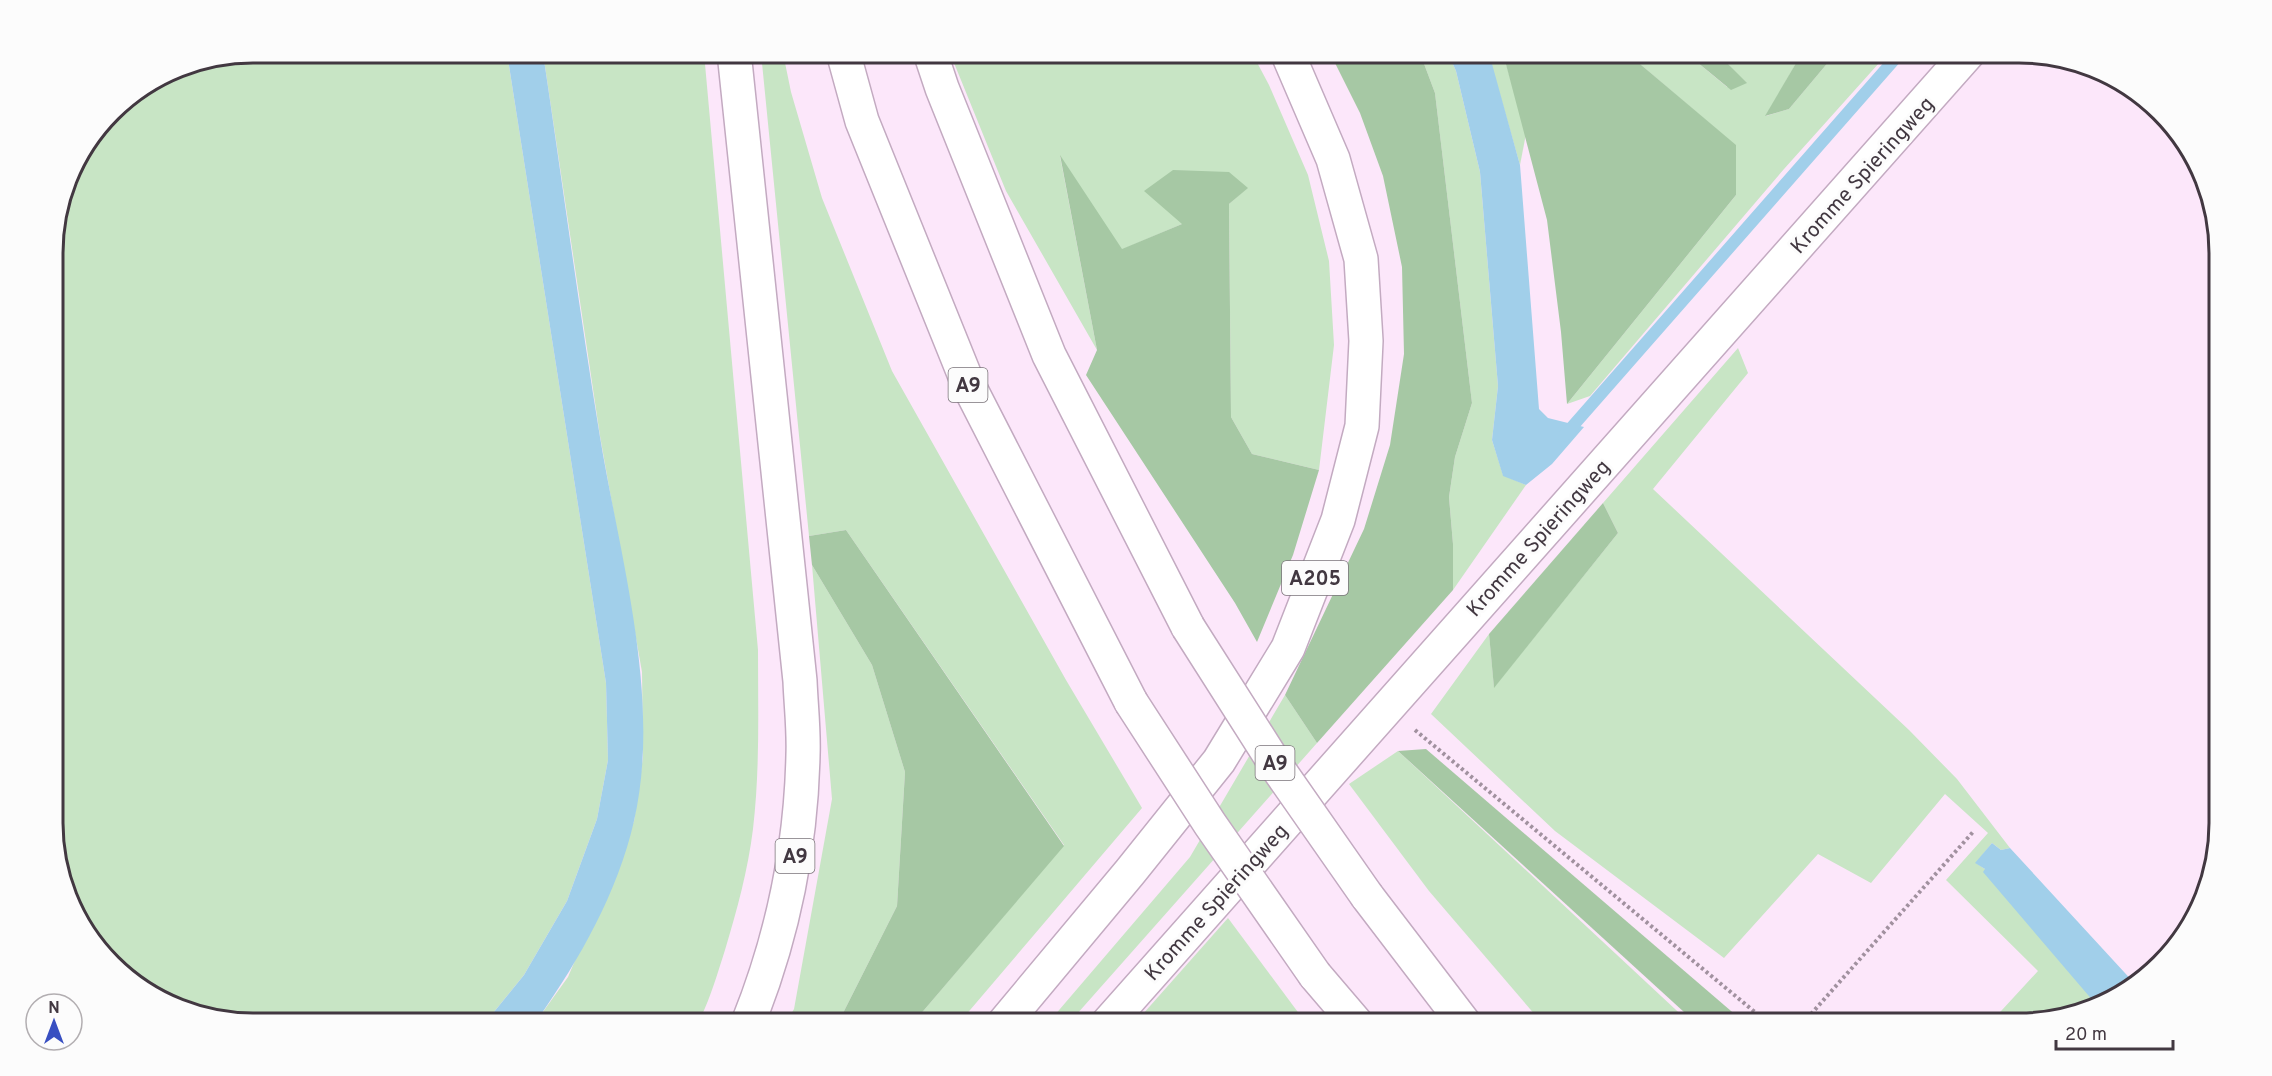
<svg xmlns="http://www.w3.org/2000/svg" width="2272" height="1076" font-family="Overpass,sans-serif">
<style>
.green{fill:#c8e5c5}
.forest{fill:#a6c8a4}
.water{fill:#a1cfea}
.lines{fill:none;stroke-linecap:round;stroke-linejoin:round}
.stream{stroke:#a1cfea;stroke-width:12}
.minor-casing{stroke:#c3aac1;stroke-width:36}
.highway-casing{stroke:#c3aac1;stroke-width:36}
.path{stroke:#a1919f;stroke-width:4;stroke-dasharray:3 3;stroke-linecap:butt}
.minor{stroke:#fff;stroke-width:33}
.highway{stroke:#fff;stroke-width:33}
.highway-bridge-casing{stroke:#c3aac1;stroke-width:36;stroke-linecap:butt}
.highway-bridge{stroke:#fff;stroke-width:33}
.labels{text-anchor:middle;stroke-width:6;stroke-linejoin:round;paint-order:stroke}
.shield{fill:#fcfcfc;stroke:#7a7379;stroke-width:1.5}
.shield-label{font-size:20px;font-weight:bold;fill:#423841}
.street-label{font-size:21px;fill:#423841;stroke:#fcfcfc}
.rim{fill:none;stroke:#423841;stroke-width:3}
</style>
<rect width="100%" height="100%" fill="#fce7fa"/>
<g class="green">
<path d="M253,52L507,53L606,683L608,760L597,819L567,901L524,975L485,1023H253L176,1008L94,945L54,850L53,240L73,164L121,102L177,68Z"/>
<path d="M543,53H704L758,650C758,709 760,770 753,829C748,870 737,910 725,950C717,975 710,1000 698,1023H535L568,977L634,821L643,757L642,672L600,436Z"/>
<path d="M761,53H783L791,92L822,198L892,371L1066,680L1142,808L959,1023H913L1064,845L846,530L809,536Z"/>
<path d="M950,53H1252L1269,85L1308,175L1329,261L1334,345L1319,470L1252,454L1231,417L1229,204L1247,188L1182,224L1121,250L1060,156L1097,350L1006,191Z"/>
<path d="M1420,53H1448L1456,71L1480,172L1498,386L1492,440L1503,475L1526,485L1453,590V544L1449,497L1455,457L1472,403L1435,93Z"/>
<path d="M1488,53H1503L1526,134L1520,165Z"/>
<path d="M1627,53H1686L1727,87L1746,83L1717,53H1802L1766,116L1789,109L1836,53H1888L1784,169L1590,396L1567,404L1736,195L1735,145Z"/>
<path d="M1738,348L1748,373L1653,489L1909,730L1957,779L2010,848L2001,850L1992,843L1976,863L1985,869L2096,1001L2032,1023H1990L2038,971L1946,880L1988,833L1945,794L1871,883L1818,854L1724,958L1555,831L1431,714L1489,634L1494,687L1618,533L1603,503Z"/>
<path d="M812,565L872,665L905,772L897,906L838,1023H786L794,1009L832,799Z"/>
<path d="M1285,695L1317,743L1069,1023H1048L1190,857Z"/>
<path d="M1398,751L1690,1023H1542L1429,891L1349,784Z"/>
<path d="M1228,918L1306,1023H1135Z"/>
</g>
<g class="forest">
<path d="M1330,53H1420L1435,93L1472,403L1455,457L1449,497L1453,544V590L1317,743L1285,695L1364,529L1390,445L1404,354L1402,267L1383,176L1360,113Z"/>
<path d="M1503,53H1627L1736,145V195L1567,404L1561,332L1547,220Z"/>
<path d="M1686,53H1717L1747,83L1731,90Z"/>
<path d="M1802,53H1836L1789,109L1765,116Z"/>
<path d="M1060,155L1122,249L1182,224L1144,191L1173,170L1229,172L1248,188L1229,204L1231,417L1252,454L1319,470L1293,555L1257,642L1235,603L1086,375L1097,350Z"/>
<path d="M1603,503L1618,533L1494,688L1489,634Z"/>
<path d="M846,530L1064,846L913,1023H838L897,906L905,772L872,665L812,565L809,536Z"/>
<path d="M1426,749L1745,1023H1696L1398,751Z"/>
</g>
<g class="water">
<path d="M507,53H543C562,180 579,309 600,437C620,558 662,699 634,821C617,895 578,962 535,1023H485L524,975L567,901L597,819L608,760L606,683Z"/>
<path d="M1448,53H1489L1520,165L1539,409L1548,418L1584,427L1552,464L1526,485L1503,476L1492,440L1498,386L1480,172L1456,71Z"/>
<path d="M1992,843L2001,850L2010,848L2136,985L2131,990L2094,1002L1983,872L1985,869L1975,863Z"/>
</g>
<g class="lines">
<path class="stream" d="M1564,436L1901,52"/>
<defs>
<path id="minor" d="M1108,1023L1969,52"/>
<g id="highway">
<path d="M734,52L800,681C801,706 804,730 803,755C801,849 783,936 748,1023"/>
<path d="M843,52L862,121L969,386L1131,702"/>
<path d="M930,52L942,88L1049,355L1188,627"/>
<path d="M1367,896L1464,1023"/>
<path d="M1315,975L1356,1023"/>
<path d="M1004,1023L1130,872L1219,761L1288,648L1338,520L1362,426L1366,341L1361,259L1333,159L1287,52"/>
</g>
</defs>
<use href="#minor" class="minor-casing"/>
<use href="#highway" class="highway-casing"/>
<g class="path">
<path d="M1415,730L1768,1023"/>
<path d="M1803,1023L1973,832"/>
</g>
<use href="#minor" class="minor"/>
<use href="#highway" class="highway"/>
<defs>
<g id="highway-bridge">
<path d="M1188,627L1279,770L1367,896"/>
<path d="M1131,702L1210,824L1315,975"/>
</g>
</defs>
<use href="#highway-bridge" class="highway-bridge-casing"/>
<use href="#highway-bridge" class="highway-bridge"/>
</g>
<g class="labels">
<g class="shield">
<rect x="948.5" y="368" width="39" height="34" rx="4.5"/>
<rect x="1282" y="561" width="66" height="34" rx="4.5"/>
<rect x="1255.5" y="746" width="39" height="34" rx="4.5"/>
<rect x="775.5" y="839" width="39" height="34" rx="4.5"/>
</g>
<g class="shield-label">
<text x="968" y="392">A9</text>
<text x="1315" y="585">A205</text>
<text x="1275" y="770">A9</text>
<text x="795" y="863">A9</text>
</g>
<g class="street-label">
<text transform="translate(1862 175) rotate(-48)" y="7">Kromme Spieringweg</text>
<text transform="translate(1538 538) rotate(-48)" y="7">Kromme Spieringweg</text>
<text transform="translate(1216 902) rotate(-48)" y="7">Kromme Spieringweg</text>
</g>
</g>
<path d="M0 0H2272V1076H0ZM253 63H2019A190 190 0 0 1 2209 253V823A190 190 0 0 1 2019 1013H253A190 190 0 0 1 63 823V253A190 190 0 0 1 253 63Z" fill="#fcfcfc" fill-rule="evenodd"/>
<path class="rim" d="M253 63H2019A190 190 0 0 1 2209 253V823A190 190 0 0 1 2019 1013H253A190 190 0 0 1 63 823V253A190 190 0 0 1 253 63Z"/>
<g transform="translate(54 1022)"><circle r="28" fill="#fcfcfc" stroke="#b2aeb1" stroke-width="1.5"/>
<path d="M0-4.5L10 22L0 15L-10 22Z" fill="#384fc1"/>
<text y="-9" font-size="16" font-weight="bold" text-anchor="middle" fill="#423841">N</text>
</g>
<path d="M2056 1040v9h117v-9" fill="none" stroke="#423841" stroke-width="3"/>
<text x="2065" y="1040" font-size="18" fill="#423841" stroke="#fcfcfc" stroke-width="4.5" paint-order="stroke">20 m</text>
</svg>
